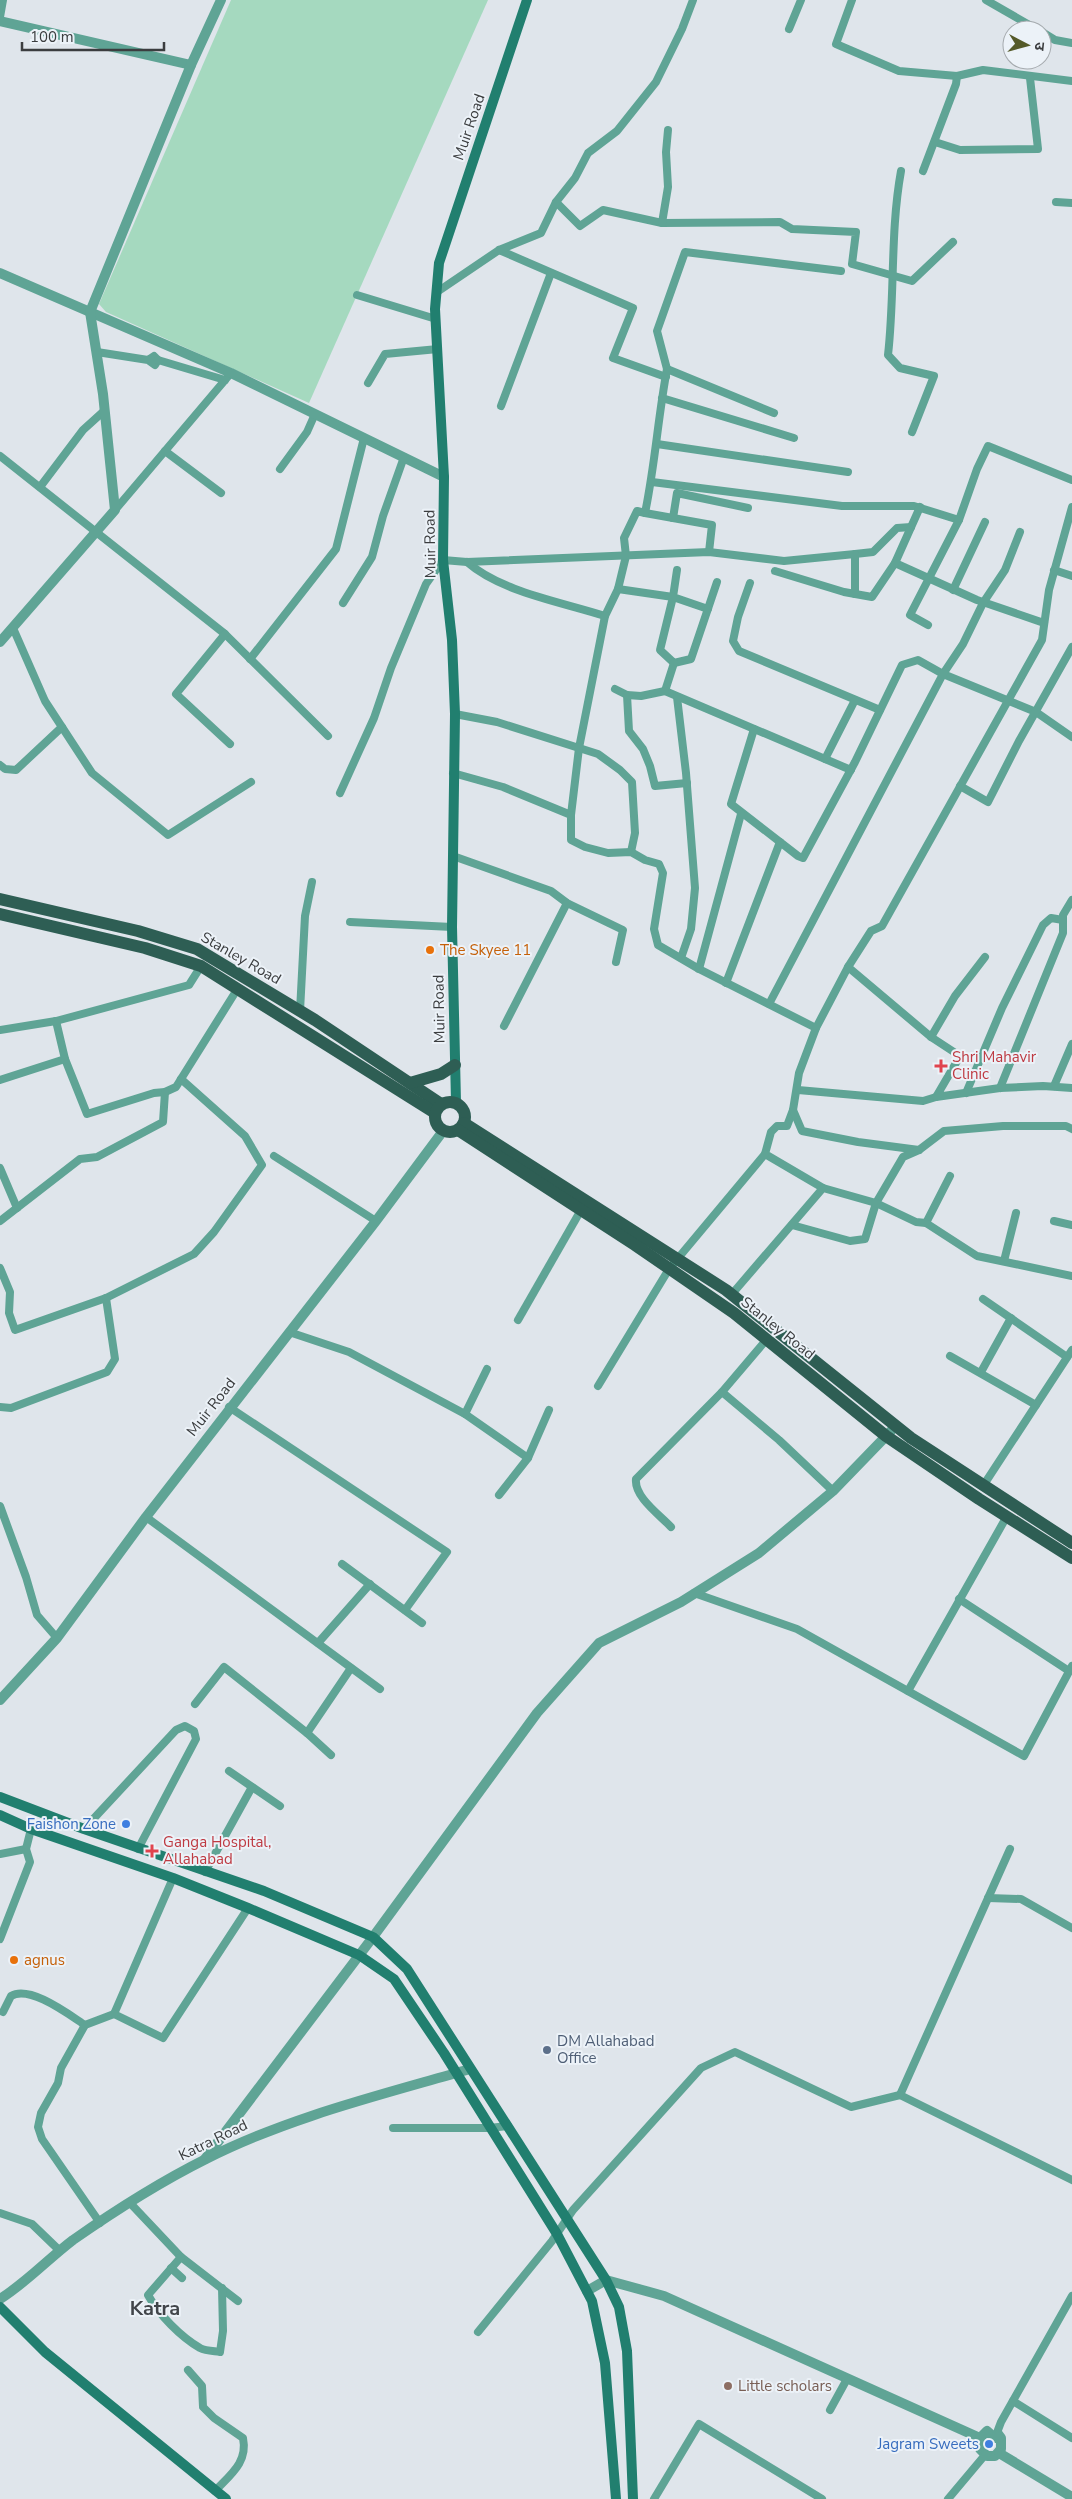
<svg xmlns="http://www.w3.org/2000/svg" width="1072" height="2499" font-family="'Nunito Sans','Noto Sans Devanagari',sans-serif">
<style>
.green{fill:#a5d9bf}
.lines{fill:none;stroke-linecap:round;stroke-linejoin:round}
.minor{stroke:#5fa495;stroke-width:8}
.tertiary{stroke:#5fa495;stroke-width:10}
.secondary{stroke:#217f6f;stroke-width:10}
.primary{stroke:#2e5e54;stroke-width:12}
.food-dot{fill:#e8710a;stroke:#ecf2f8;stroke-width:2}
.health-dot{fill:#e0444e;stroke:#ecf2f8;stroke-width:2}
.shop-dot{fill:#3f7fe0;stroke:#ecf2f8;stroke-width:2}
.service-dot{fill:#5c6f8a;stroke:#ecf2f8;stroke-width:2}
.education-dot{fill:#8d6e63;stroke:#ecf2f8;stroke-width:2}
.labels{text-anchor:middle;stroke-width:4;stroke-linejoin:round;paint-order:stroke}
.street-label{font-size:15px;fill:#3b3d3f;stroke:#ecf2f8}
.food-label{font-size:15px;fill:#c56008;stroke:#ecf2f8;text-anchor:start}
.health-label{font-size:15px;fill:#be3a42;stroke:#ecf2f8;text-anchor:start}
.shop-label{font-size:15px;fill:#366cbe;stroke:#ecf2f8;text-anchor:end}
.service-label{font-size:15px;fill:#4e5e75;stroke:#ecf2f8;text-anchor:start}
.education-label{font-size:15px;fill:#785e54;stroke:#ecf2f8;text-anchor:start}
.district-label{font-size:20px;font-weight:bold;fill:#41454a;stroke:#ecf2f8}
</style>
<rect width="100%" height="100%" fill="#dfe5eb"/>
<path class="green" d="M231,0H488L309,403L106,312L99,304Z"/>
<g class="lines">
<g class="minor">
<path d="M852,0L836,44L899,71L957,76L983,70L1072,81"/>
<path d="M986,0L1038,30"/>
<path d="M0,17L3,0"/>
<path d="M789,29L801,0"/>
<path d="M1042,32L1055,40L1072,43"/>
<path d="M935,142L960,150L1038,149L1030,78"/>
<path d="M901,171C890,232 895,294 888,355L900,368L934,376L912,432"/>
<path d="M923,171L956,84L957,76"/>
<path d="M556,202L580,226L603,210L662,223L780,222L792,229L856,232L852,264L912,281L953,242"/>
<path d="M1056,202L1072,203"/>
<path d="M662,223L668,187L666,152L668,130"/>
<path d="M499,250L633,308L613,358L666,377"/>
<path d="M437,292L499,250L541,233L556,202L575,178L588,153L617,131L656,82L682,29L693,0"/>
<path d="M357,295L436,319"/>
<path d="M97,352L148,360L155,365L158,360L154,356L148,360"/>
<path d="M158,360L225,380"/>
<path d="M667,369L657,331L685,252L841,271"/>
<path d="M368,383L385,354L438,349"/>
<path d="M662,398L794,438"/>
<path d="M501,406L551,273"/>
<path d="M657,444L848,472"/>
<path d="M165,451L221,493"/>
<path d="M0,456L225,634L328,736"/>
<path d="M280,469L307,432L315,414"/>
<path d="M652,482L842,506H914L959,520"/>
<path d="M40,487L83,430L104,411"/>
<path d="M115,510L231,373"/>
<path d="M645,513L712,525L709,552"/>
<path d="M673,518L677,493L748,508"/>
<path d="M855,554L873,552L897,528L911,527"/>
<path d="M467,562C501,592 562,602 605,616L618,589L626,556L624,538L637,511L645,513C655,465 658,417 667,369L774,413"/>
<path d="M895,563L977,600L1044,623"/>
<path d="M677,570L673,597L708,609"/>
<path d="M1054,570L1072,576"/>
<path d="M775,571L844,592L872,597L895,563L920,507"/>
<path d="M750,583L738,617L733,641L739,651L880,710"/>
<path d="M618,589L673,597L660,650L674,663L691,659L717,582"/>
<path d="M953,590L985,522"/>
<path d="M343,603L372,557L383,516L404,457"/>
<path d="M928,625L910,615L959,520L977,469L988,446L1072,480"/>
<path d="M13,628L45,701L92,773L168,835L251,782"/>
<path d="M225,634L176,694L230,744"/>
<path d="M250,659L336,549L364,438"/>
<path d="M674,663L665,691L851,770"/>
<path d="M615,689L627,695L629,731L643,749L650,766L655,786L687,783"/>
<path d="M627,695L641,696L665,691"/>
<path d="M677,697L686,773L695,888L691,929L681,958"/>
<path d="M455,714L497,722L598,754L620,770L632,782L635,833L631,852"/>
<path d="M754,729L731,804L798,856L803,858L855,762L902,665L918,660L943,674L1036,712L1072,737"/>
<path d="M825,759L855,700"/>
<path d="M0,765L5,769L16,770L62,727"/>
<path d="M453,773L503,787L571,815L579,748L605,616"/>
<path d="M960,786L988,802L1019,741L1072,647"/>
<path d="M340,793L374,718L391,668L426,584L443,560L467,562L709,552L784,561L855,554V594"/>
<path d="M571,815V840L585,847L608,853L631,852L645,860L659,864L663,873L654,929L658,945L699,969L816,1028"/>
<path d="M453,856L551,891L567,903L623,930L616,962"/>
<path d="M350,922L452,927"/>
<path d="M848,967L871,931L882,926L1042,640L1049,590L1072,507"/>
<path d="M699,969L741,814"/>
<path d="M726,983L780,842"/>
<path d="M769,1004L943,674L963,644L983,603L1005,570L1020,532"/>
<path d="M300,1011L305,916L312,882"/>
<path d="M56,1021L65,1059L87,1114L154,1093L165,1092L176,1087L238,988"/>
<path d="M504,1026L567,903"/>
<path d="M0,1030L56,1021L189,985L201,966"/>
<path d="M931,1037L955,996L985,957"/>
<path d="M0,1080L65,1059"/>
<path d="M1054,1086L1072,1044"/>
<path d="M1000,1088L1063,933V915L1072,900"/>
<path d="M798,1090L923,1101L936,1097"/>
<path d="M966,1093L1002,1008L1043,925L1051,918L1063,920"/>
<path d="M793,1110L787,1126H777L771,1132L765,1154L823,1188"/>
<path d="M919,1150L858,1142L802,1131L793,1110L799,1073L816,1028L848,967L931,1037L960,1056L936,1097L1000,1088L1043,1086L1072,1088"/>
<path d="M274,1156L376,1221"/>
<path d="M0,1168L17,1208"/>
<path d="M0,1221L80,1159L97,1157L163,1122L165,1092"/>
<path d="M1054,1221L1072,1225"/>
<path d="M926,1223L950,1176"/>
<path d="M792,1225L850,1241L865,1239L876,1203L903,1157L919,1150L944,1131L1003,1126H1066L1072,1129"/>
<path d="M1004,1261L1016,1213"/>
<path d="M0,1268L10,1292L9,1313L15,1330L106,1298L194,1254L214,1232L262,1165L245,1136L181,1079"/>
<path d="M732,1294L823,1188L876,1203L916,1222L926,1223L977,1256L1072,1276"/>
<path d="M983,1299L1067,1357"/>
<path d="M518,1320L581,1210"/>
<path d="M289,1332L349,1352L465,1414L528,1458"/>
<path d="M950,1356L1036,1405"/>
<path d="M981,1372L1011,1318"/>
<path d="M598,1386L669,1269L765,1154"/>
<path d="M722,1392L779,1440L833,1491"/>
<path d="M0,1407L11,1408L107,1372L115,1359L106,1298"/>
<path d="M229,1407L447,1552L405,1610"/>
<path d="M465,1414L487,1369"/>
<path d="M983,1486L1072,1350"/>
<path d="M499,1495L528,1458L549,1410"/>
<path d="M0,1506L26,1577L37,1615L57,1638"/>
<path d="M146,1517L380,1689"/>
<path d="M671,1527C660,1515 634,1497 636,1479L722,1392L767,1339"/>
<path d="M342,1564L422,1623"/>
<path d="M694,1593L797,1629L1024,1756L1072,1666"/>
<path d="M959,1599L1069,1671"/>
<path d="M318,1643L370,1584"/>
<path d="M908,1691L1007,1516"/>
<path d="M195,1704L224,1667L307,1733L351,1668"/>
<path d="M307,1733L331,1755"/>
<path d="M229,1771L280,1806"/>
<path d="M84,1829L176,1730L185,1726L194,1731L196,1739L138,1849"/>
<path d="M1010,1849L900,2095L1072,2180"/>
<path d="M0,1854L26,1849"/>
<path d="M205,1872L252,1787"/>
<path d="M173,1878L114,2014L163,2038L248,1908"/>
<path d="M988,1898L1021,1899L1072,1928"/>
<path d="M0,1939L30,1862L26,1849L31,1829"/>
<path d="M3,2012L11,1996C30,1985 68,2014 85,2025"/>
<path d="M393,2128H489L508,2126"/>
<path d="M131,2204L181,2257L238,2301"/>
<path d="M0,2213L32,2224L60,2251"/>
<path d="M100,2223L42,2139L38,2127L41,2113L58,2083L61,2068L85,2025L114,2014"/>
<path d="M181,2257L148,2295C159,2315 181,2337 200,2348C206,2351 214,2351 220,2352L223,2331L222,2288"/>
<path d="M171,2268L182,2278"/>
<path d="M478,2332L552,2241L573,2210L701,2068L735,2052L851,2107L900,2095"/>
<path d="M188,2370L202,2386L203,2407L214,2418L243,2438C248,2462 231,2474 215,2491"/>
<path d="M1013,2401L1072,2438"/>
<path d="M830,2410L847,2379"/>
<path d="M995,2438L1001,2422L1072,2296"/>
<path d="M654,2499L699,2424L822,2499"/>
<path d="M948,2499L985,2455"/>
</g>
<g class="tertiary">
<path d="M0,21L191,65"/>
<path d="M0,273L231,373L444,477"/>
<path d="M0,642L115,510L103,394L90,312L191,65L221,0"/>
<path d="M0,1700L57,1638L146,1517L376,1221L443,1131"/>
<path d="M205,2159L373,1937L537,1713L599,1643L681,1602L759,1553L833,1491L891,1431"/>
<path d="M587,2291L606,2280L664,2296L980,2438"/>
<path d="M0,2299C27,2282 48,2259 73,2240C113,2212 162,2181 206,2159C289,2117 381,2095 470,2069"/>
<path d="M987,2431L995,2438L998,2434L1001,2438V2449L995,2456H987L980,2449V2438Z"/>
<path d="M999,2453L1072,2497"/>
</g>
<g class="secondary">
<path d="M456,1102L452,927L455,714L452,640L443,560L444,477L435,309L439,263L527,0"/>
<path d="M0,1797L84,1829L264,1891L373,1937L407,1969L606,2280L619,2307L627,2351L633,2499"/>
<path d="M0,1815L31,1829L173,1878L248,1908L359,1955L394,1979L444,2053L557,2234L592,2301L605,2363L616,2499"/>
<path d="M0,2307L45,2352L226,2499"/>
</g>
<g class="primary">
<path d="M0,899L138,931L197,949L315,1020L441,1104"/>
<path d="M0,914L145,948L201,966L435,1113"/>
<path d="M410,1083L441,1074L455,1065"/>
<circle cx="450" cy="1117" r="15"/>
<path d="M464,1123L726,1290L911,1438L1072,1543"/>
<path d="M458,1130L635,1245L734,1313L886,1436L979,1499L1072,1558"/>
</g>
</g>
<g class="food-dot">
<circle cx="430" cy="950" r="5"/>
<circle cx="14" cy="1960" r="5"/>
</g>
<g class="health-dot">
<path d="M938.5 1058.5h5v5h5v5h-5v5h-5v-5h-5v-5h5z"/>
<path d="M149.5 1843.5h5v5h5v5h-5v5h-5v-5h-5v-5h5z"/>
</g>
<g class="shop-dot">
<circle cx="126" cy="1824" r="5"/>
<circle cx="989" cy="2444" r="5"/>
</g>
<circle class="service-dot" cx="547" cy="2050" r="5"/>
<circle class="education-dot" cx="728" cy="2386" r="5"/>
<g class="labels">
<g class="street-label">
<text transform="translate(469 127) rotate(-71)" y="5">Muir Road</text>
<text transform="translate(430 544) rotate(-91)" y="5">Muir Road</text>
<text transform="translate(241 958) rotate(30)" y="5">Stanley Road</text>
<text transform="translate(439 1009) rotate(-91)" y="5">Muir Road</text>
<text transform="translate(778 1328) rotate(39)" y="5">Stanley Road</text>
<text transform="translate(211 1407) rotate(-52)" y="5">Muir Road</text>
<text transform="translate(213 2140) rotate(-26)" y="5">Katra Road</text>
</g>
<g class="food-label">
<text x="440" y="955">The Skyee 11</text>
<text x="24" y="1965">agnus</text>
</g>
<g class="health-label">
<text x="952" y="1062">Shri Mahavir<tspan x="952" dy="17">Clinic</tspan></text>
<text x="163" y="1847">Ganga Hospital,<tspan x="163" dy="17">Allahabad</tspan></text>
</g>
<g class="shop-label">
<text x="116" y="1829">Faishon Zone</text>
<text x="979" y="2449">Jagram Sweets</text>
</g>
<g class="service-label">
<text x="557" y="2046">DM Allahabad<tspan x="557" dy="17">Office</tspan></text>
</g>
<g class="education-label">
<text x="738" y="2391">Little scholars</text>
</g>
<g class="district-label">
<text x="155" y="2315">Katra</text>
</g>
</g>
<g transform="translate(1027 45) rotate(96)"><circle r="24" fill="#ecf2f8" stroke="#a5aaae"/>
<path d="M0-4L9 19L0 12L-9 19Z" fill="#555a29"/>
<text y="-8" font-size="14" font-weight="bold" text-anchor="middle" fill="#3b3d3f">उ</text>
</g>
<path d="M22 42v8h142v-8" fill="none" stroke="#3b3d3f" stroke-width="2.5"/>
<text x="30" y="42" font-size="15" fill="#3b3d3f" stroke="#ecf2f8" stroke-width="4" paint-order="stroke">100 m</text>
</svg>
